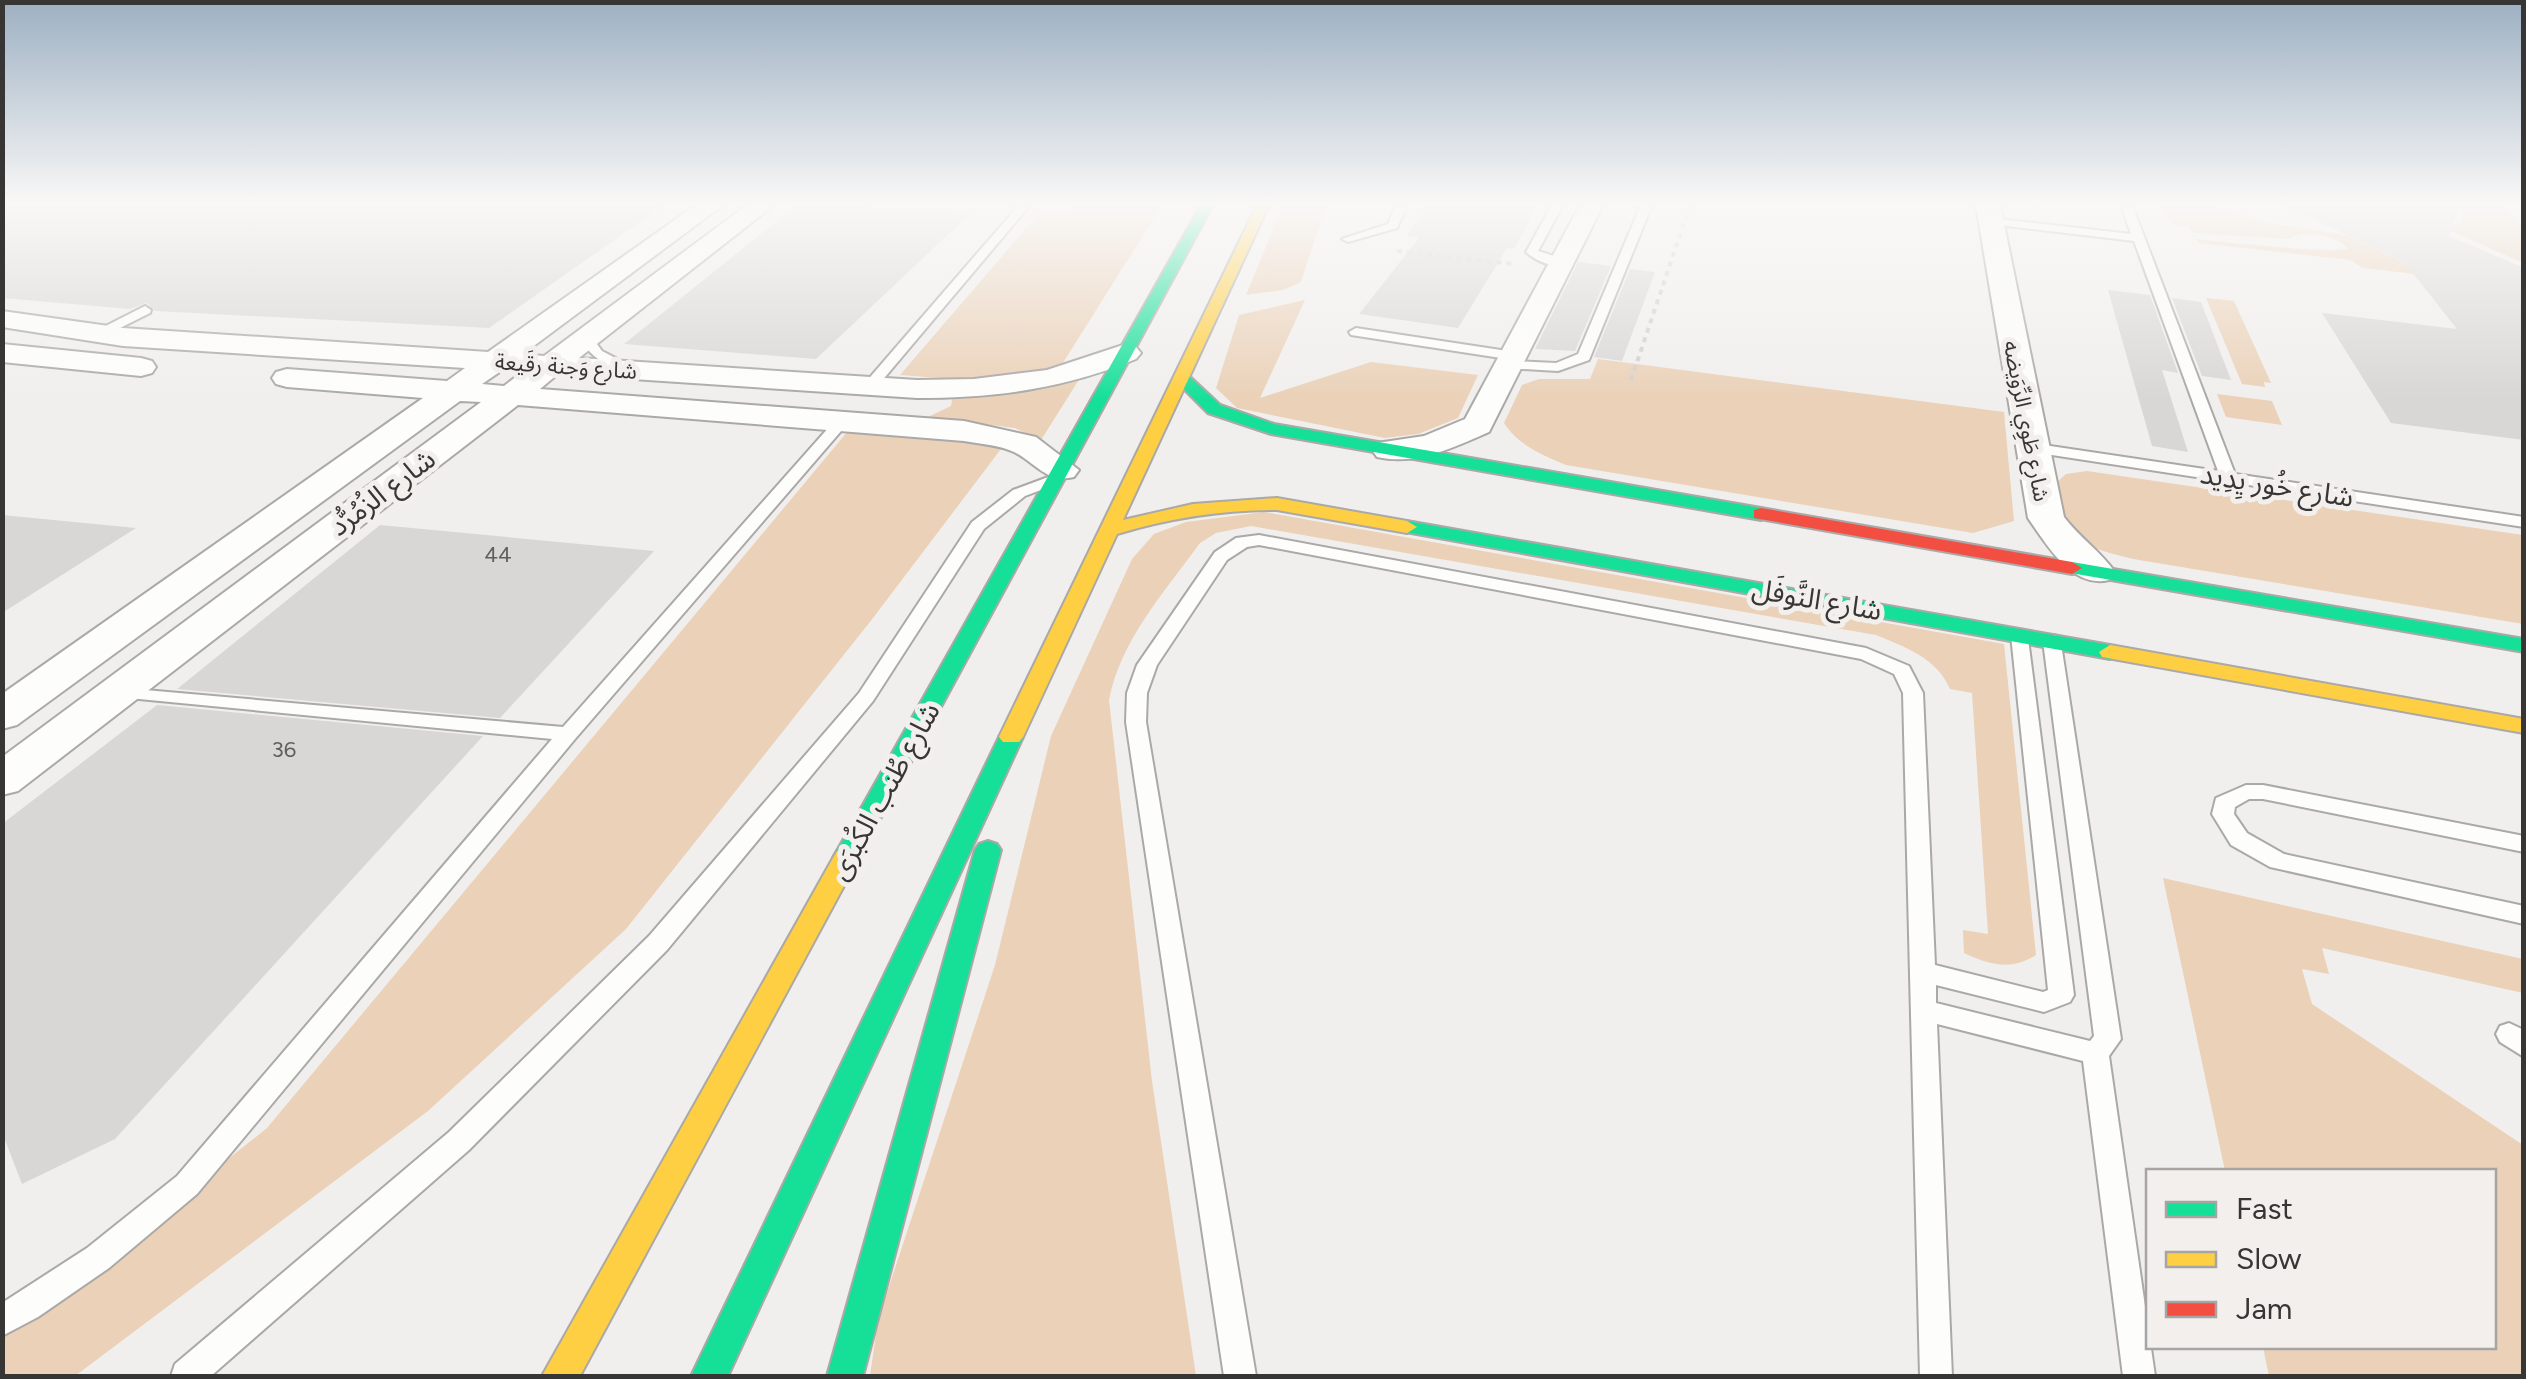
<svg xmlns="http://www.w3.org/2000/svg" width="2526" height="1379" font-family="Figtree,'Noto Sans Arabic',sans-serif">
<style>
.green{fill:#ead1b8}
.building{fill:#d9d7d6}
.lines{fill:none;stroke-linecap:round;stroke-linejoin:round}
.lane-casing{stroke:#aba9a8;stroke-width:4}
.street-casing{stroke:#aba9a8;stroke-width:4}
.fast-casing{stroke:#aba9a8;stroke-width:4}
.slow-casing{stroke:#aba9a8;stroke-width:4}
.jam-casing{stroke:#aba9a8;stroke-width:4}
.path{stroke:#cfcfce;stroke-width:4;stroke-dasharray:5 5;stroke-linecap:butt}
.lane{fill:#fdfdfc;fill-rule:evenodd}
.street{fill:#fdfdfc;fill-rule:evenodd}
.fast{fill:#16e098;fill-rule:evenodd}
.slow{fill:#ffcf43;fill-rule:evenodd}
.jam{fill:#f24e42;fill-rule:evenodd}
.labels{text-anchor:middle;stroke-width:10;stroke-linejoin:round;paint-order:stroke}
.far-street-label{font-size:22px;fill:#373635;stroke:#f2efec}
.number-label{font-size:22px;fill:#605f5e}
.street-label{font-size:28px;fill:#373635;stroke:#f2efec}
</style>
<rect width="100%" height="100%" fill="#f1efed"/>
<g class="green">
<path d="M1076,205L1161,207L1061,366C1008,385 956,379 900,375L1040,212L1069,213Z"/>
<path d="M1283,205H1326L1301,282L1283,290L1246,295Z"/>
<path d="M2162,205H2209L2268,223L2345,235L2431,275L2502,284L2363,268L2350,260L2198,243L2196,239C2220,241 2336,255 2348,248C2334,235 2304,229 2288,239L2193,233L2189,227L2171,225Z"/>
<path d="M2460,205H2503L2523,226V263L2445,228L2461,223L2464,212Z"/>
<path d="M2206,298L2234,301L2271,383L2264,382L2265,387L2242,384Z"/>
<path d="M1305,300L1260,398L1371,362L1478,375L1458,418L1418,434L1385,438L1237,408L1216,388L1239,315Z"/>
<path d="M1598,359L2004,412L2014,521L1973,533L1566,465C1542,455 1518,445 1504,423L1522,385L1539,379H1590Z"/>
<path d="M1080,378L1041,440L1015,428L928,417L951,406L953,395L1041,389Z"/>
<path d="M2217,394L2272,401L2282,425L2226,417Z"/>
<path d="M863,426L1004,445L873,618L626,929L428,1111L75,1376H3V1334L19,1326L267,1128L848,431Z"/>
<path d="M2087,471L2523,535V624L2133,559C2074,544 2069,542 2056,483L2066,474Z"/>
<path d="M1264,512L2004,644L2036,955C2011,971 1990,965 1964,953L1963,930L1988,934L1972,693L1950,689C1937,658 1905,647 1876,635L1251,526L1216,533L1200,543C1164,593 1121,639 1109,700L1152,1081L1196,1376H870L878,1320L995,965L1051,736L1132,559L1154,534L1186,522Z"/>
<path d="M2163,878L2523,959V993L2322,948L2329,974L2302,969L2312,1004L2523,1145V1376H2269L2263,1347L2494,1346V1172L2225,1171Z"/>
</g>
<g class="building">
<path d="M2,205H664L489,328L155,311L147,303L130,309L2,298Z"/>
<path d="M797,205L973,211L816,359L624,344Z"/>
<path d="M1429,205H1538L1514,249L1507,248L1458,328L1359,314L1419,238L1406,236Z"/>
<path d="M2282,205H2460L2449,236L2524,268V440L2391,423L2322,313L2457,329L2404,262Z"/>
<path d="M1578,262L1611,266L1575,351L1535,349Z"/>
<path d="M1630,269L1655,272L1622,361L1594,357Z"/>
<path d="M2108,290L2150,295L2178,373L2162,370L2188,452L2152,446Z"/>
<path d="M2172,298L2201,302L2231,380L2202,376Z"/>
<path d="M2,515L136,528L2,613Z"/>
<path d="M380,525L654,551L500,718L177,689Z"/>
<path d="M157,705L483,736L115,1139L22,1184L2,1132V824Z"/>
</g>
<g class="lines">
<defs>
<g id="lane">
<path d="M1019,205H1030L875,389H865V383Z"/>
<path d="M1396,205H1407L1397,228L1348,242L1342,239L1388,224Z"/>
<path d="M1552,205H1563L1538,251L1567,260V266C1552,267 1537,262 1526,252Z"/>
<path d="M1641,205H1652L1589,360L1558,371L1506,368V362L1511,361L1556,363L1578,354Z"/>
<path d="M2121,205H2132L2235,474L2524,517V527L2026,451V445L2031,443L2218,471L2134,241L1990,224L1984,221L1990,218L2131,234Z"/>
<path d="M145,306L151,310L150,313L100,338L88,335Z"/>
<path d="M1356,328L1514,352L1521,356L1514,360L1351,335L1349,332Z"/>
<path d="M581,336H591L602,351L637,369C618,380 590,355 579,339Z"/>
<path d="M843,416L848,417V423L575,739L197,1194L109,1268L38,1317L2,1336V1303L87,1248L177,1176L552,739L118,697L111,695L108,691L111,687L563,727L838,417Z"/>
<path d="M1051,476L1059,481L1057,484L1025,496L984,529L873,701L667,950L469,1150L211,1376H171L175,1364L449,1132L649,936L859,693L972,522L1013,490Z"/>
<path d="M1259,535L1866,648L1909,666L1923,693L1935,965L2043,992L2048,990L2011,635L2013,631H2027L2074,995L2070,1002L2044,1012L1936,985V1003L2090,1041L2094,1036L2043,641L2053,635L2060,637L2121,1039L2109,1056L2155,1376H2123L2083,1061L1937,1024L1952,1376H1920L1903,693L1894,674L1861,659L1259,545L1247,547L1227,560L1157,665L1147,693L1146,722L1256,1376H1224L1126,722L1127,693L1137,665L1215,552L1236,538Z"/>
<path d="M2246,785H2263L2524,836V852L2263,799H2249L2235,807L2234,814L2247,833L2284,854L2524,906V924L2270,867L2231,845L2212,814L2216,798Z"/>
<path d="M2509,1023L2524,1030V1057L2500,1042L2496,1034L2500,1026Z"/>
</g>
<g id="street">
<path d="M696,205H723L523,354L544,356L747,205H774L579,358L917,380L974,379L1047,370L1126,344L1136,347L1141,353L1136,359C1064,389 995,398 917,398L558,374L540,389L964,421L1036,437L1079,470L1074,477C1047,484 1036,463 1014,452C1000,445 980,444 964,441L518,405L18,791L2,795V757L481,402L460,401L17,725L2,729V694L423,398L287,387L276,384L272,378L276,372L287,369L447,381L465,368L123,346L2,327V311L123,328L488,352ZM501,371L522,372L504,386L482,384Z"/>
<path d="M1580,205H1603L1489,432C1455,447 1416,466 1377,457L1372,450L1377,443L1424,436L1465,419Z"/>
<path d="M1976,205H2000L2064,517C2079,537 2101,552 2115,572L2109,580C2072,589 2047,545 2028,518Z"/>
<path d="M2,344L141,358L152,361L156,367L152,373L141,376L2,362Z"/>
</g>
<g id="fast">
<path d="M1201,205H1213L859,858L855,865H837L833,858Z"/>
<path d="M1176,375H1188L1220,405L1274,424L1761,508L1770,514L1761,520L1271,434L1208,413L1176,381Z"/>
<path d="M1407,521L2110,645L2121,652L2110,659L1400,531L1397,527Z"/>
<path d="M2072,562L2524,639V652L2065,572L2062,568Z"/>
<path d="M1011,729L1023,737L728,1376H691L999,737Z"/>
<path d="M988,841L997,844L1001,850L863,1376H827L975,850L979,844Z"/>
</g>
<g id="slow">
<path d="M1257,205H1269L1123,520L1193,504L1277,498L1407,521L1417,527L1407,533L1277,510C1221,510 1170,518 1117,534L1023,737L1019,742H1003L999,737Z"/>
<path d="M2110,645L2524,719V733L2102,657L2099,652Z"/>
<path d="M846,849L855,851L859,858L580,1376H542L833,858L837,851Z"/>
</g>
<path id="jam" d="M1761,508L2072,562L2082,568L2072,574L1754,518V510Z"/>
</defs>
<use href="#lane" class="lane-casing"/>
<use href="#street" class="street-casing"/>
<use href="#fast" class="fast-casing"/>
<use href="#slow" class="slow-casing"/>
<use href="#jam" class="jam-casing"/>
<g class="path">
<path d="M1397,251L1514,264"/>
<path d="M1631,380L1690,205"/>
</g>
<use href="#lane" class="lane"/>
<use href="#street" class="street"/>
<use href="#fast" class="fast"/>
<use href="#slow" class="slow"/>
<use href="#jam" class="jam"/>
</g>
<linearGradient id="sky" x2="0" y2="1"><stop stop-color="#9db0c2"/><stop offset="0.51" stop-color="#f9f8f7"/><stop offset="1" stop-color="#f9f8f7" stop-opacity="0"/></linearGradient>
<rect width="2526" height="399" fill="url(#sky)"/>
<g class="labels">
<g class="far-street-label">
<text transform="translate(566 366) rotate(4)" y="8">شارع وَجنة رقَيعة</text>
<text transform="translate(2027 421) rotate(79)" y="8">شارع طَوِي الرِّوَيضه</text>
</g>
<g class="number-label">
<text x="498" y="562">44</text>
<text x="284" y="757">36</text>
</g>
<g class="street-label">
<text transform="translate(2277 485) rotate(9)" y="10">شارع خُور يِدِيد</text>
<text transform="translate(382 492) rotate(-37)" y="10">شارع الزُمُرُّد</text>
<text transform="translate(1817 599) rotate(10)" y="10">شارع النَّوفَل</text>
<text transform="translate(884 791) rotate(-61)" y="10">شارع طُنب الكُبرَى</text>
</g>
</g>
<rect width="2526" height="1379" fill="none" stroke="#373635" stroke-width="10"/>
<rect x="2146" y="1169" width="350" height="180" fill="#f2efec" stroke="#a7a5a3" stroke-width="2.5"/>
<rect x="2166" y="1202" width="50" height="15" fill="#16e098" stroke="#a7a5a3" stroke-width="2.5"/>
<text x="2236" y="1219" font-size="30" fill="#373635">Fast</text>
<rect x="2166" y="1252" width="50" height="15" fill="#ffcf43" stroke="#a7a5a3" stroke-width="2.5"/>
<text x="2236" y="1269" font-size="30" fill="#373635">Slow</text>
<rect x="2166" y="1302" width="50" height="15" fill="#f24e42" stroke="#a7a5a3" stroke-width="2.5"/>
<text x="2236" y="1319" font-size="30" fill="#373635">Jam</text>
</svg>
